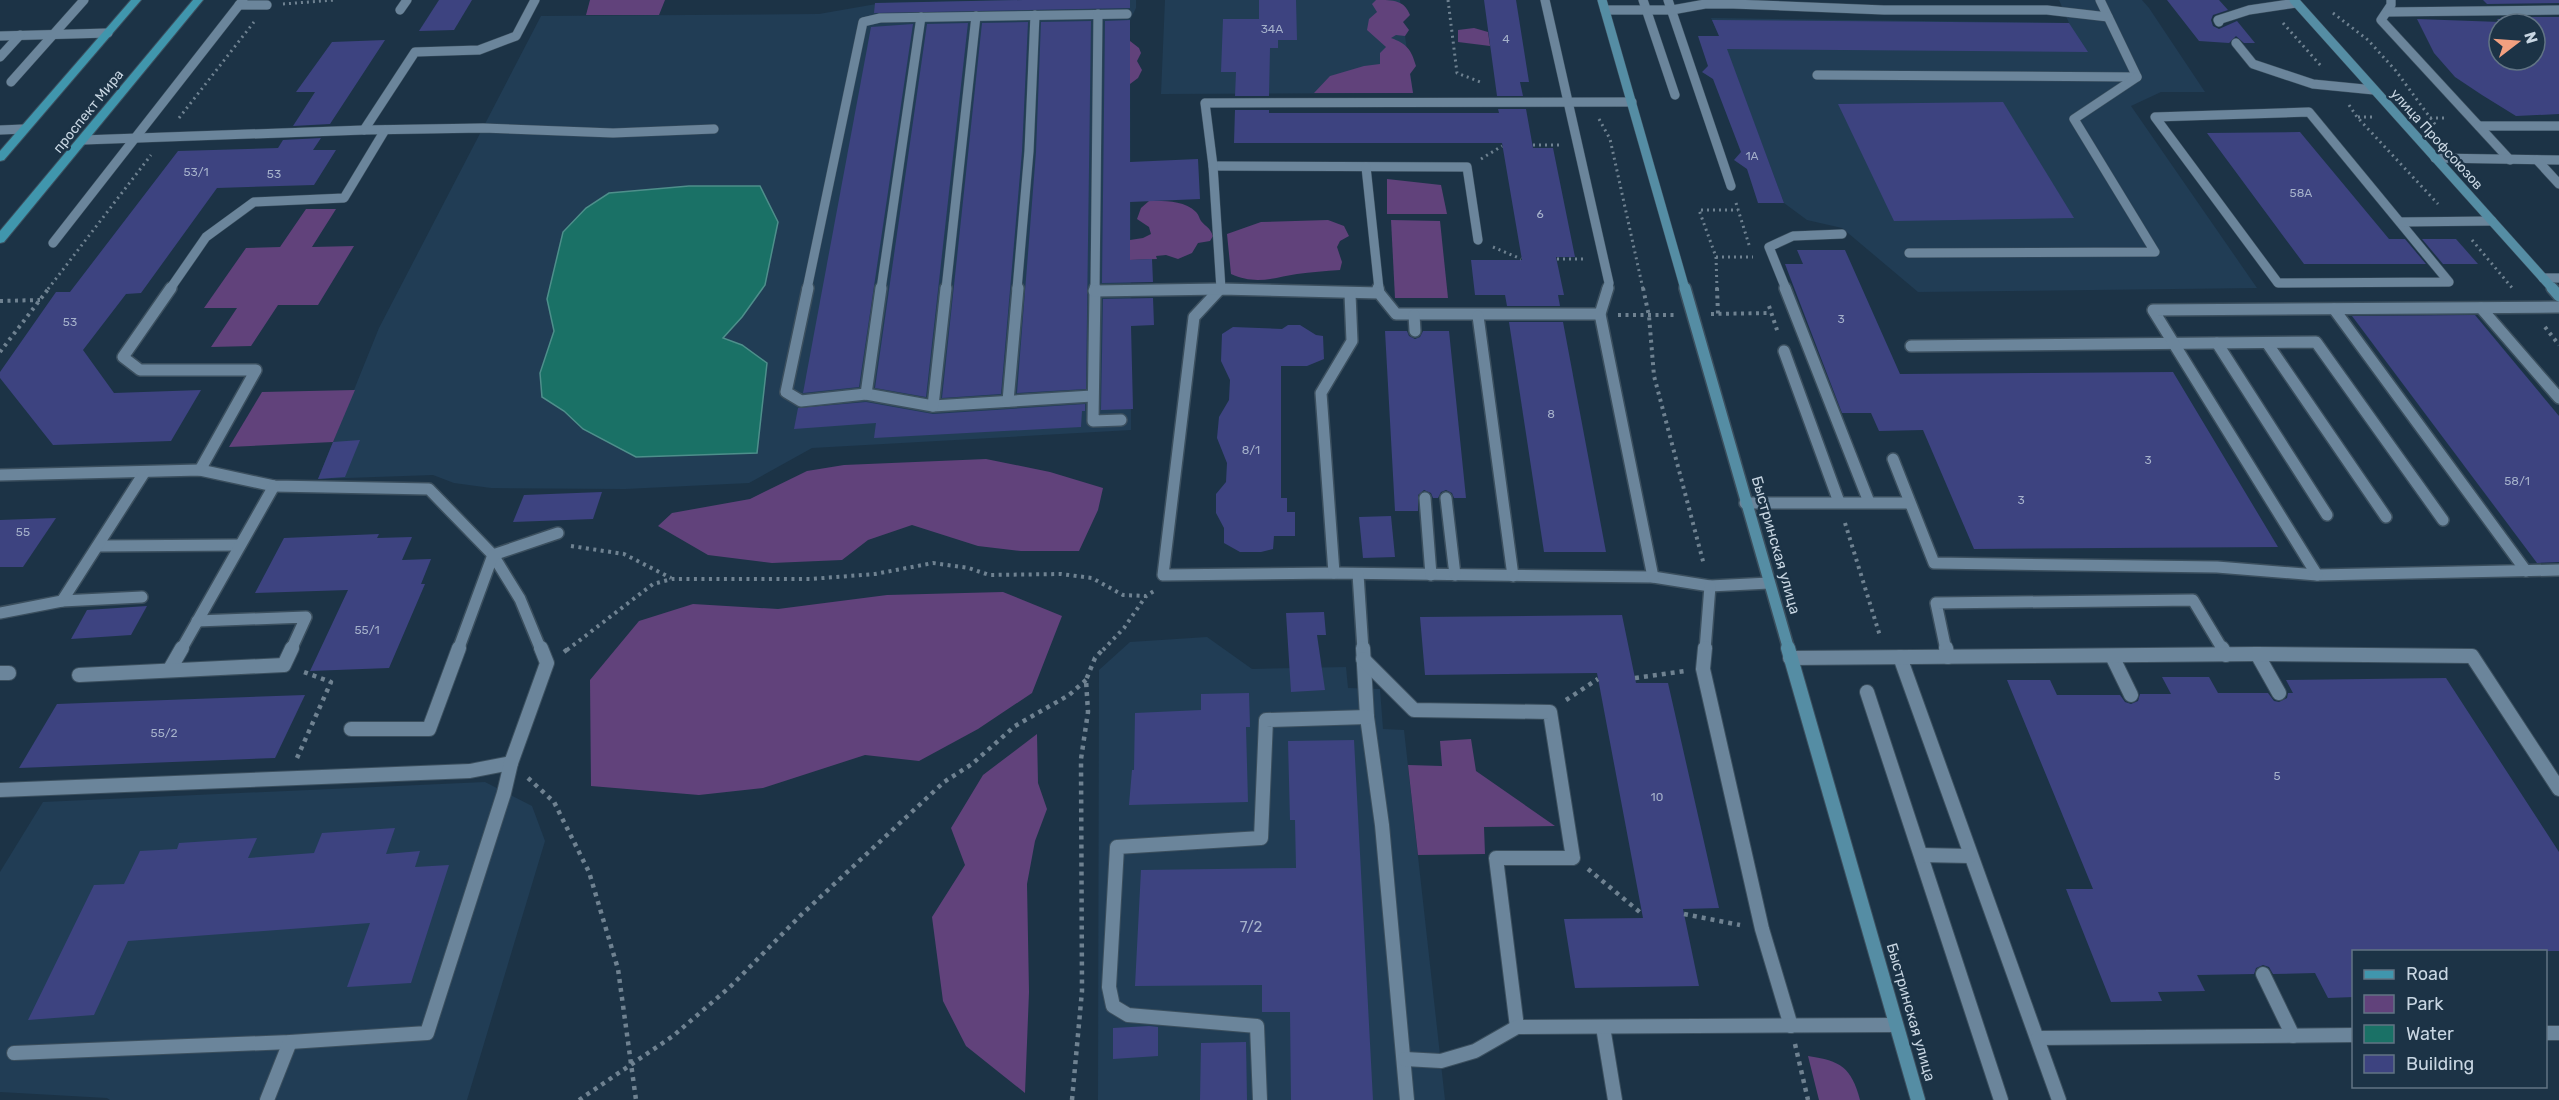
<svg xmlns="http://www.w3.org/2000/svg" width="2559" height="1100" font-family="Rubik,sans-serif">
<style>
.built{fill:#213d55}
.green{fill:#61427b}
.water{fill:#1a7166;stroke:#4e8f8b;stroke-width:1.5}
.building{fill:#3d4380;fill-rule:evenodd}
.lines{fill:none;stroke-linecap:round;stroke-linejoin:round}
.service-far2-casing{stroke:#3b4f5e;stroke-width:10}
.service-far1-casing{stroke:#3b4f5e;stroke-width:14}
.service-casing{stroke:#3b4f5e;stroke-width:16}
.secondary-far2-casing{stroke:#3b4f5e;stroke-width:10}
.secondary-far1-casing{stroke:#3b4f5e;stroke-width:14}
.secondary-casing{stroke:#3b4f5e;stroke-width:16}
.primary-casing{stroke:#3b4f5e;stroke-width:2}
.path-far2{stroke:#6f8291;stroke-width:3;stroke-dasharray:2 4;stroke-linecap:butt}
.path-far1{stroke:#6f8291;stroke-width:4;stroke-dasharray:3 4.5;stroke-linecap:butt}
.path{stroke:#6f8291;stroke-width:4.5;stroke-dasharray:4 5;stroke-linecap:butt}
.service-far2{stroke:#6b859b;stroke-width:9}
.service-far1{stroke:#6b859b;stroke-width:11}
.service{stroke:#6b859b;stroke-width:14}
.secondary-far2{stroke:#558da4;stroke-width:9}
.secondary-far1{stroke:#558da4;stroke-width:11}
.secondary{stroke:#558da4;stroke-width:14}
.primary{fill:#4096ad;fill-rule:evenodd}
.labels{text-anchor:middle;stroke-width:5;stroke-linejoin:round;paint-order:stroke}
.number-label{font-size:12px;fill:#a5b1ca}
.far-street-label{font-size:14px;fill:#c8d6e2;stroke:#1c3346}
.street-label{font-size:15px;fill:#c8d6e2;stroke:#1c3346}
.near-number-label{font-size:15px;fill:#a5b1ca}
</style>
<rect width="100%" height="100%" fill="#1c3346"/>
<g class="built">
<path d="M1023,0H1136V8L1130,20L1131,430L812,448L749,483L625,489L491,488L454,483L433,475L318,479L379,328L541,16L819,14L882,3Z"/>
<path d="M1165,0H1400L1413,93L1161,94Z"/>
<path d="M2059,0H2142L2149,8L2205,92H2161L2131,106L2257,288L1918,292L1842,228L1807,220L1784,203L1728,54L1711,18L2069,23Z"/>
<path d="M1207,637L1252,669L1346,667L1348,688L1380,689L1383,729L1404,730L1445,1100H1098L1099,670L1130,642Z"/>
<path d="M485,782L532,806L545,841L467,1100H110L107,1098L0,1092V872L43,802Z"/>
</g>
<g class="green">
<path d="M590,0H665L659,15H586Z"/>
<path d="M1376,0C1394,0 1404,0 1410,15L1403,22L1409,30L1405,36L1396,35L1391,38C1407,44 1411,49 1416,66L1410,74L1413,93H1314L1330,76L1364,66L1380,64V53L1386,47L1367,30L1369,19L1377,12L1372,4Z"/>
<path d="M1474,28L1488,32L1490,46L1458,42V30Z"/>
<path d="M1130,41L1139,48L1141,53L1137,61L1142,70L1138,78L1130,84Z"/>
<path d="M1387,179L1441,185L1447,214H1387Z"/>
<path d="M1149,201C1165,201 1184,200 1196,212C1199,215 1199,218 1201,221C1207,228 1209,226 1213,236L1210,241L1198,243L1192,253L1178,259L1166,255L1156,256L1157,259L1130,260V240L1143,238L1151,234L1149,227L1137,219L1141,208Z"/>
<path d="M306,209H336L312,247L354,246L318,305H278L251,346L211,347L237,308H204L246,248L280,247Z"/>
<path d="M1328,220L1344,226L1349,236L1340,241L1337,247L1342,262L1340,270C1325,271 1311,272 1297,274C1273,278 1255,285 1231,274L1227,234L1261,222Z"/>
<path d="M1391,220L1440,221L1448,298H1395Z"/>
<path d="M355,390L333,442L229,447L262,392Z"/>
<path d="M986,459L1050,472L1103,488L1098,510L1079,551H1021L978,546L912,525L868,540L842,560L772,563L708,555L658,526L672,513L750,499L807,471L844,465Z"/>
<path d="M1003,592L1062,616L1032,693L978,729L919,761L865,755L763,788L699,795L591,786L590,680L639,621L693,604L778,609L887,595Z"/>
<path d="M1037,734L1038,783L1047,809L1035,841L1027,884L1029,992L1025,1093L966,1046L943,1001L932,917L965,865L951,828L983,775Z"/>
<path d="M1471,739L1476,771L1555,826L1484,827L1485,854L1418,855L1408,765L1442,766L1440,741Z"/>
<path d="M1808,1056C1841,1061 1851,1067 1860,1100H1819Z"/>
</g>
<path class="water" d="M689,186H760L778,222L765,285L742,317L723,338L742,345L767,363L757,453L636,457L583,429L564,411L542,397L540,373L554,331L547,299L563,232L586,208L609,193Z"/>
<g class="building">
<path d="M439,0H472L454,30L419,31Z"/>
<path d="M1023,0H1130V8L874,13L875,3Z"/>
<path d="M1259,0H1296L1297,40H1278V48H1270L1269,96H1235L1236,72H1221L1223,19H1259Z"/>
<path d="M1484,0H1516L1529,82H1520L1523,96H1497Z"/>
<path d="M2167,0H2219L2228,10L2213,15L2211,20L2213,26L2219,29L2237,21L2255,43H2244L2236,36L2229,43L2199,41Z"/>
<path d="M2483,0H2559V3L2487,4Z"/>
<path d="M2501,17H2559V114L2516,116L2482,95L2455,77L2434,53L2417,19L2500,22L2497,19H2503ZM2499,24H2535V60H2499Z"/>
<path d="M1130,20V162L1198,159L1200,199L1130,202V260L1152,259L1153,282L1102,283L1105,21Z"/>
<path d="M1712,20L2069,23L2088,52L1727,49L1784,203H1758L1747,169L1734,160L1741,152L1713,79L1702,72L1708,66L1698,36H1719Z"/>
<path d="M1091,21L1086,389L1017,393L1036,152L1041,22Z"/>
<path d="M1028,22L1022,151L1001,394L942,398L982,23Z"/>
<path d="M968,23L926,397L875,388L927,24Z"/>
<path d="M913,24L859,387L803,393L871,27Z"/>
<path d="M385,40L330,124L293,126L315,92H296L332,42Z"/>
<path d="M2003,102L2074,218L1894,221L1838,104Z"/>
<path d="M1498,109H1526L1533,148H1553L1575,257H1556L1564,295H1558L1560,306H1507L1505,295H1475L1471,260H1522L1502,143H1234L1235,110H1269V113H1499Z"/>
<path d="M2300,132L2389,239H2405L2426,264H2304L2207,133Z"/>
<path d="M321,138L313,150H336L314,185L217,188L141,293L126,294L83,350L114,393L201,390L171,441L53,445L0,378V372L56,292H70L178,151L278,148L283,140Z"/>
<path d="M2422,239H2456L2478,264H2443Z"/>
<path d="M1797,250H1845L1900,374L2173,372L2278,547L1974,549L1923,430L1879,431L1871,413H1842L1785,264H1803Z"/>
<path d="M1153,298L1154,325L1131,326L1133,409L1101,410L1103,299Z"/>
<path d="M2475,315L2559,416V562L2537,563L2352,316Z"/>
<path d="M1509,322H1563L1606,552H1544Z"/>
<path d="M1288,325H1300L1316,335L1323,336L1324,359L1307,366H1281V498H1287V512H1295V536H1274L1273,549L1261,552H1240L1224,543V528L1216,513V494L1226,482L1227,463L1217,438L1219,417L1229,400L1230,380L1221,361L1222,334L1233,327L1282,329Z"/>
<path d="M1385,331H1407L1409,336L1415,339L1420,337L1423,331H1449L1466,498H1454L1452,493L1446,490L1441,492L1438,498H1433L1431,493L1424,490L1418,495V511H1395Z"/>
<path d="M866,402L933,414L1085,404V411H1082L1081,427L874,438L876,423L794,429L798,408Z"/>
<path d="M360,440L345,477L318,479L333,442Z"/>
<path d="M602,492L593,519L513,522L524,495Z"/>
<path d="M1391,516L1395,557L1363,558L1359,517Z"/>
<path d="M56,518L23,567H0V520Z"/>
<path d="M379,534L377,538L412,537L402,560L431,559L421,584H425L389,668L310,671L348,590L255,593L284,538Z"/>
<path d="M147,606L131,635L71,639L87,610Z"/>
<path d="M1324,612L1326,635H1317L1325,690L1291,692L1286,613Z"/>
<path d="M1622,615L1636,683H1668L1719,908L1683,909L1699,986L1575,988L1564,919L1643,918L1597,673L1425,675L1420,617Z"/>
<path d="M2162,677H2209L2218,693H2268L2274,701L2279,702L2287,698L2288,693H2293L2286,680L2446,678L2559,852V951H2354V997L2328,998L2315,973L2273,974L2269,967L2263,965L2256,968L2254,974L2197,975L2205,991L2158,992L2162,1001L2111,1002L2066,889H2093L2007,680H2050L2057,695H2120L2125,702L2131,704L2138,701L2140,694H2171Z"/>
<path d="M1249,693L1250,727H1246L1248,802L1129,805L1132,770H1134L1135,713L1201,710V694Z"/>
<path d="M305,695L275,758L19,768L57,704Z"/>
<path d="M1354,740L1373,1100H1291L1290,1012H1262V985L1135,986L1141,870L1296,868L1295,820H1290L1288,741Z"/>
<path d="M395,828L386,854L420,851L415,867L449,865L411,983L347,987L370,923L128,941L94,1015L28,1020L94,885L124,884L140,851L177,849L179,843L257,838L248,858L314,853L322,833Z"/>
<path d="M1149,1026L1158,1027V1056L1113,1059V1028Z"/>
<path d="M1246,1042L1247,1100H1200L1201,1043Z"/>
</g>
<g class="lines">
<defs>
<g id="service-far2">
<path d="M1545,0L1609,283L1607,289"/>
<path d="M1643,0L1675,95"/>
<path d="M1668,0L1731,186"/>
<path d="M2100,0L2137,77"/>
<path d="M2391,0V5L2381,20L2510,160"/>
<path d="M239,5H267"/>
<path d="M400,10L407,0"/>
<path d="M1605,10H1672L1705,4H1733L1884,10H2047L2108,17"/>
<path d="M2387,12L2559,10"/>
<path d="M2219,22L2218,20L2249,10L2296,3"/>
<path d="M0,36L108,33"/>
<path d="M2236,43L2253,64L2313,84L2374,90"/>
<path d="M0,57L20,35"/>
<path d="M1817,75L2136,77"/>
<path d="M11,82L84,0"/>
<path d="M2309,112L2449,282L2278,283L2155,117Z"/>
<path d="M2479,126H2559"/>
<path d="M0,130L24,129"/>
<path d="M364,130L415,52L479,50L516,36L535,0"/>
<path d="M83,140L364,130L483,128L613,133L714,129"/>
<path d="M2435,158L2559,160"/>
<path d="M2537,160L2559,184"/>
<path d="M1213,166L1467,167L1478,240"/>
<path d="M1366,167L1379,289"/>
<path d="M2400,222L2492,221"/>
<path d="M53,243L243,0"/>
<path d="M1909,253L2155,252L2074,119L2137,77"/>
<path d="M2543,278H2559"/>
<path d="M170,289L206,237L254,202L344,198L385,130"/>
<path d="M807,289L863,22L880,18L1127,14"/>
<path d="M881,289L921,17"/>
<path d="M946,289L976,16"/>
<path d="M1017,289L1029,151L1035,15"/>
<path d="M1095,289L1098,14"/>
<path d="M1204,289H1231"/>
<path d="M1221,289L1213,166L1205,103L1632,102"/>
<path d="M1786,289L1769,247L1793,236L1842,234"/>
</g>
<g id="service-far1">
<path d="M171,288L123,357L140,370H256L200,470"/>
<path d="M808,288L786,392L801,401L866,394L933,406L1092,396"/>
<path d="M1095,288L1093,421L1121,420"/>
<path d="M1221,288L1194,317L1163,575L1334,573L1653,577L1710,586L1769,583"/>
<path d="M1378,288L1379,293"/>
<path d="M1608,288L1600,314L1653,577"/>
<path d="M1785,288L1869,502"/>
<path d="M1094,291L1221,289L1379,293L1396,314H1600"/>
<path d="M2481,308L2559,398"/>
<path d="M2334,309L2526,571"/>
<path d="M1414,315L1415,331"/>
<path d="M1478,316L1513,576"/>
<path d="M2217,343L2327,515"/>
<path d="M2267,343L2386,517"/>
<path d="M1911,346L2316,342L2443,520"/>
<path d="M1784,351L1839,502"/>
<path d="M866,394L881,288"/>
<path d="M1008,401L1018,288"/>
<path d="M933,406L946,288"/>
<path d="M1893,459L1934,563L2217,567L2317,575L2559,570"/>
<path d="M0,475L200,470L274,486L429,489L493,555L520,599L541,650"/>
<path d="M1425,498L1431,575"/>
<path d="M1446,498L1455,575"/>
<path d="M1745,503H1909"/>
<path d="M99,546L240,545"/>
<path d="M1334,573L1321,393L1352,341L1350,294"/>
<path d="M1358,574L1363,650"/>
<path d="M2317,575L2153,310L2559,307"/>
<path d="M62,601L142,597"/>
<path d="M0,613L62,601L144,473"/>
<path d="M197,621L306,617L291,650"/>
<path d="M181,650L274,486"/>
<path d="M458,650L493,555L558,533"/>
<path d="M1705,650L1710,586"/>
<path d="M1946,650L1936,603L2193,600L2223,650"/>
</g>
<g id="service">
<path d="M1363,648L1367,717L1382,825L1407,1100"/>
<path d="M1705,648L1703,669L1762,929L1791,1026"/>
<path d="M1946,648L1948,657"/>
<path d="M2222,648L2226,655"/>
<path d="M2257,654L2279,693"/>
<path d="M2112,656L2131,695"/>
<path d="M1900,657L2059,1100"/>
<path d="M1790,658L2257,654L2472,656L2559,789"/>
<path d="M1363,659L1414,710L1550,712L1573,858H1496L1517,1027"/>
<path d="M170,669L182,648"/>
<path d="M0,673H9"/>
<path d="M79,675L284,665L292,648"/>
<path d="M1867,692L2001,1100"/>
<path d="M351,729H429L459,648"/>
<path d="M0,790L470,771L511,763"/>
<path d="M1921,855L1970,856"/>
<path d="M2263,974L2293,1036"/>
<path d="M1603,1027L1615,1100"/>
<path d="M2546,1033H2559"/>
<path d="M2038,1038L2354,1035"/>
<path d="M14,1053L290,1042L427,1033L504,793L511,763L547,663L541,648"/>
<path d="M1405,1059L1441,1061L1475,1051L1517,1027L1896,1025"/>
<path d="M267,1100L290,1042"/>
<path d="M1260,1100L1257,1026L1128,1015L1113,1006L1109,987L1117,847L1261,838L1266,720L1367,717"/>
</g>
<g id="secondary-far2">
<path d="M1602,0L1685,289"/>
<path d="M2294,0L2553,289"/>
</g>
<g id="secondary-far1">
<path d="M1685,288L1789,650"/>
<path d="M2552,288L2559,296"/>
</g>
<path id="secondary" d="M1788,648L1918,1100"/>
<g id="primary">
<path d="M131,0H141L4,160L0,161V151Z"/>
<path d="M193,0H203L4,242L0,243V231Z"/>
</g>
</defs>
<use href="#service-far2" class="service-far2-casing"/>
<use href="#service-far1" class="service-far1-casing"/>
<use href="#service" class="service-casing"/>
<use href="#secondary-far2" class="secondary-far2-casing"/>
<use href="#secondary-far1" class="secondary-far1-casing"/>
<use href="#secondary" class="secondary-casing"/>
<use href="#primary" class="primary-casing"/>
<g class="path-far2">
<path d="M1448,0L1457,73L1483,83"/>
<path d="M283,4L335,0"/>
<path d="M2333,13L2368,40L2396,71L2437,127"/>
<path d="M2283,23L2322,67"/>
<path d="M2349,105L2357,117L2438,204"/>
<path d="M2358,117H2374"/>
<path d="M179,118L254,22"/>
<path d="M2430,118H2446"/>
<path d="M1599,119L1610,139L1643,289"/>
<path d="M1533,145H1559"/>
<path d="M1481,159L1502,146"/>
<path d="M1736,203L1750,248"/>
<path d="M2472,240L2513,289"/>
<path d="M1493,247L1521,259"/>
<path d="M1716,257H1753"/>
<path d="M1557,259H1586"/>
<path d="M48,289L151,155"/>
<path d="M1717,289L1716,257L1699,210H1738"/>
</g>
<g class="path-far1">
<path d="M1643,288L1649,316L1654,376L1704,565"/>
<path d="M1717,288L1718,314"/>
<path d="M0,301L40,300"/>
<path d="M1769,306L1778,333"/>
<path d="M1711,314L1771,313"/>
<path d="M1618,315H1674"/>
<path d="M2545,327L2559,345"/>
<path d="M0,352L49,288"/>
<path d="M1845,523L1880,636"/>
<path d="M571,546L624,554L671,578"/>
<path d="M567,650L653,584L672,579H810L875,574L933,563L969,568L989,575L1061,574L1092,578L1123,595L1146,596L1154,591"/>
<path d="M1103,650L1124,628L1146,596"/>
</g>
<g class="path">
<path d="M564,652L569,648"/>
<path d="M1635,678L1685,671"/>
<path d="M1566,700L1598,679"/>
<path d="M297,758L331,682L304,672"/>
<path d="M528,778L554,802L589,872L618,969L636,1100"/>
<path d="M1588,869L1642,914"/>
<path d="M1684,914L1740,925"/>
<path d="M1795,1044L1808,1100"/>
<path d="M579,1100L673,1036L731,986L801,915L944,782L972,764L1015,726L1069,695L1086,680"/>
<path d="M1072,1100L1082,991L1081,759L1088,712L1086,680L1095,658L1104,648"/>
</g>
<use href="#service-far2" class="service-far2"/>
<use href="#service-far1" class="service-far1"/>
<use href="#service" class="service"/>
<use href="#secondary-far2" class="secondary-far2"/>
<use href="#secondary-far1" class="secondary-far1"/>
<use href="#secondary" class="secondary"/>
<use href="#primary" class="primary"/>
</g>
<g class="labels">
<g class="number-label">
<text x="1272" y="33">34А</text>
<text x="1506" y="43">4</text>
<text x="1752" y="160">1А</text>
<text x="196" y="176">53/1</text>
<text x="274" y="178">53</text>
<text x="2301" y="197">58А</text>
<text x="1540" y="218">6</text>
<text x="1841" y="323">3</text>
<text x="70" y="326">53</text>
<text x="1551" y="418">8</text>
<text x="1251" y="454">8/1</text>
<text x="2148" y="464">3</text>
<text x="2517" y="485">58/1</text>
<text x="2021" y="504">3</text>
<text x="23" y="536">55</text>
<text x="367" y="634">55/1</text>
<text x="164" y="737">55/2</text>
<text x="2277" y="780">5</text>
<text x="1657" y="801">10</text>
</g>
<g class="far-street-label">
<text transform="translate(88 111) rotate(-51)" y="5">проспект Мира</text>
<text transform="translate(2437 139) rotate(48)" y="5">улица Профсоюзов</text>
</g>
<g class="street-label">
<text transform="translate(1776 545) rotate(74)" y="5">Быстринская улица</text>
<text transform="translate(1911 1012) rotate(74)" y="5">Быстринская улица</text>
</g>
<g class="near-number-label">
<text x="1251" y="932">7/2</text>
</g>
</g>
<rect x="2352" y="950" width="195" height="138" fill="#1c3346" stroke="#617484" stroke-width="1.5"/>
<rect x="2364" y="970" width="30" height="9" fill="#4096ad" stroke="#617484" stroke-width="1.5"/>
<text x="2406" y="980" font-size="18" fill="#c8d6e2">Road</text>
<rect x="2364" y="995" width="30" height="18" fill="#61427b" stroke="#617484" stroke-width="1.5"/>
<text x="2406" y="1010" font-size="18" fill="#c8d6e2">Park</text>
<rect x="2364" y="1025" width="30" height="18" fill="#1a7166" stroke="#617484" stroke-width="1.5"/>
<text x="2406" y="1040" font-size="18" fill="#c8d6e2">Water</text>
<rect x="2364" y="1055" width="30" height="18" fill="#3d4380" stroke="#617484" stroke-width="1.5"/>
<text x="2406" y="1070" font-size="18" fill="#c8d6e2">Building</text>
<g transform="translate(2517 42) rotate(73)"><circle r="28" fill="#1c3346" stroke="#617484" stroke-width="1.5"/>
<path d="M0-4.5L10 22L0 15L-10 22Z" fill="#f2a080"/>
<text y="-9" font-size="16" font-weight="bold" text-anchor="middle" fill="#c8d6e2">N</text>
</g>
</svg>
